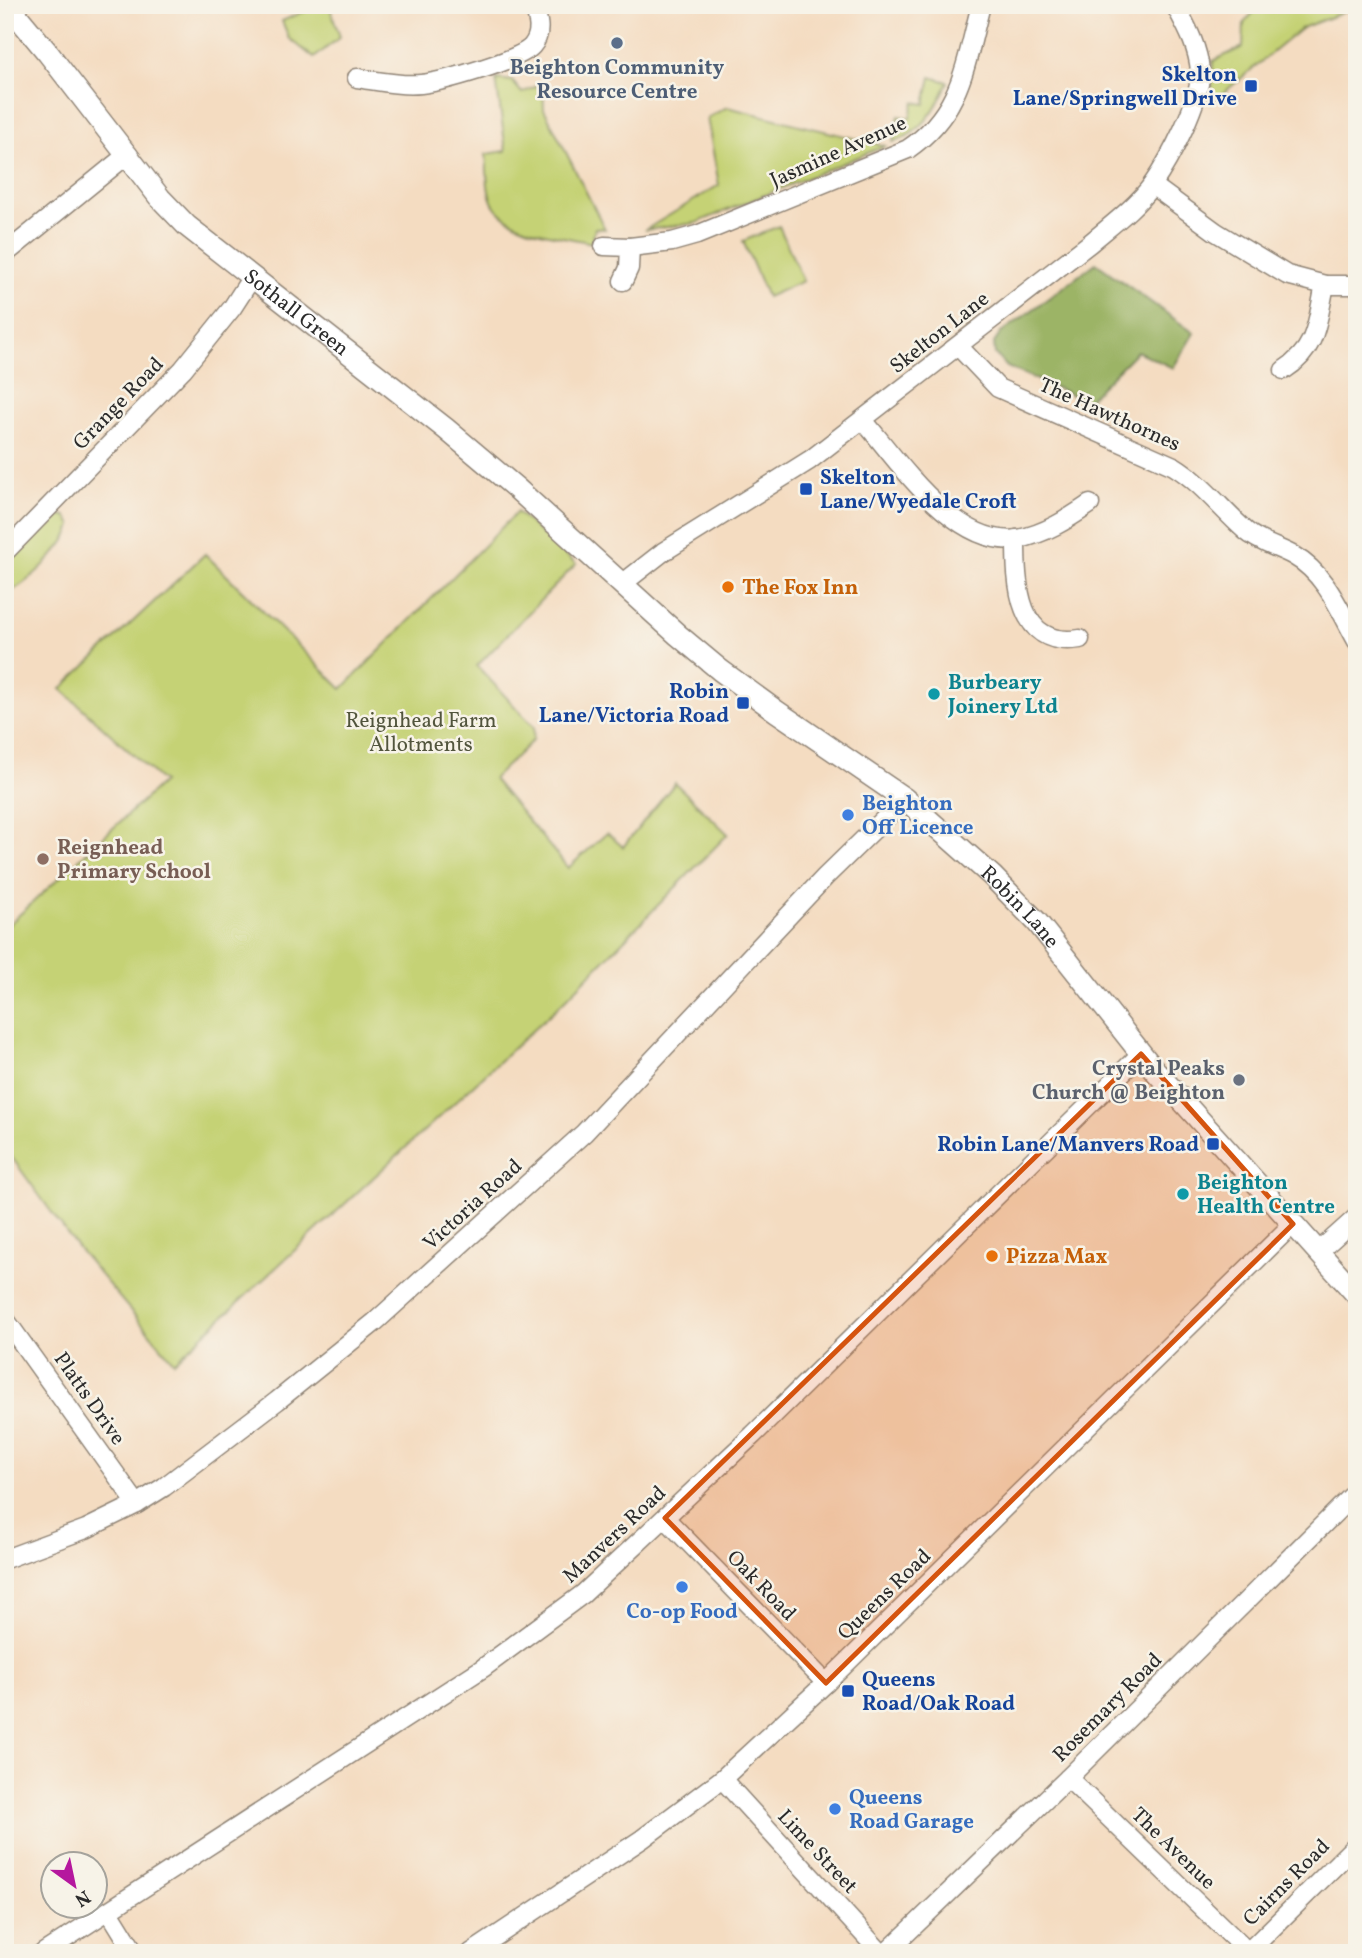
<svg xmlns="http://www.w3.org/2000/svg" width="1362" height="1958" font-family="Vollkorn,serif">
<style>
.green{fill:#c5d274;stroke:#787e50;stroke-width:2}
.forest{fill:#9cb466;stroke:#647048;stroke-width:2}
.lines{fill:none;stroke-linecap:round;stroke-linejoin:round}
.minor-casing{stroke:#908476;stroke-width:21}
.tertiary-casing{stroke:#908476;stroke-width:24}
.minor{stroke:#fff;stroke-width:18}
.tertiary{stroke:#fff;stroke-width:21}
.marked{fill:#d5540f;fill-opacity:0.2;stroke:#d5540f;stroke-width:5;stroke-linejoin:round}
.service-dot{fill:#5c6f8a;stroke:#f7f3e8;stroke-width:2.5}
.transit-dot{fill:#1a4fb4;stroke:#f7f3e8;stroke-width:2.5}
.food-dot{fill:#e8710a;stroke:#f7f3e8;stroke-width:2.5}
.culture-dot{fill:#0f9aa8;stroke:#f7f3e8;stroke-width:2.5}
.shop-dot{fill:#3f7fe0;stroke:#f7f3e8;stroke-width:2.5}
.education-dot{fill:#8d6e63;stroke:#f7f3e8;stroke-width:2.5}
.worship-dot{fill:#6b7280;stroke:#f7f3e8;stroke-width:2.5}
.labels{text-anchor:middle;stroke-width:5;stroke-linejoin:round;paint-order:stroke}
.service-label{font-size:21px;font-weight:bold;fill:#4e5e75;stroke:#f7f3e8}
.transit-label{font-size:21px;font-weight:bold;fill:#164399;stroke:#f7f3e8;text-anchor:end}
.street-label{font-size:21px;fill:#2b2b2b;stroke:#f7f3e8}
.food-label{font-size:21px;font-weight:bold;fill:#c56008;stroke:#f7f3e8;text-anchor:start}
.culture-label{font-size:21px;font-weight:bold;fill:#0d838f;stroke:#f7f3e8;text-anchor:start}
.park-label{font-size:21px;fill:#52553d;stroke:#f7f3e8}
.shop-label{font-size:21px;font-weight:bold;fill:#366cbe;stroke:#f7f3e8;text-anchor:start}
.education-label{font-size:21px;font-weight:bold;fill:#785e54;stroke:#f7f3e8;text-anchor:start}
.worship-label{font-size:21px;font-weight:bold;fill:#5b616d;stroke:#f7f3e8;text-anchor:end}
</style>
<rect width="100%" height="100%" fill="#f7f3e8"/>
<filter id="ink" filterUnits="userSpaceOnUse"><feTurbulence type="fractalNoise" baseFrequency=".0143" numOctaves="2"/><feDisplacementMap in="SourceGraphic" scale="14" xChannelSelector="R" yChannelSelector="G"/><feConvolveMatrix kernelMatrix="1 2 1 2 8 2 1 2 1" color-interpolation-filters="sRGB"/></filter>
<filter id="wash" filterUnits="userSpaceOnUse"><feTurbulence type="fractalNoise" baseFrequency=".00686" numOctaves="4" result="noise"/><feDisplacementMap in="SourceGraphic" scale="28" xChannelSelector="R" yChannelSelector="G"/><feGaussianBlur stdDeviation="1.57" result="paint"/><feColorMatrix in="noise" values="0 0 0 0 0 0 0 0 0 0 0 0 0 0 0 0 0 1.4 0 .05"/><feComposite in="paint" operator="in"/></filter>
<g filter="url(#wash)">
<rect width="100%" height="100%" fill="#f4dcc1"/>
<g class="green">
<path d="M319,5H329L340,37L314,58L289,38L282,21Z"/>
<path d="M1260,5H1357V7L1302,28L1211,103L1213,61L1243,47L1244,23Z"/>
<path d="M931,77L948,82C937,108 922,134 893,142L899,116L910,118L914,102L925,104Z"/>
<path d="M496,79L512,81L522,93L543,83L544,109L605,229L595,228L592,243C561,235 518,234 496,208C485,194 488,171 486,154L506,151Z"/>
<path d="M727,107L885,146L696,223L645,230L719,185L707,118Z"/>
<path d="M779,226L803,281L767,297L743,241Z"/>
<path d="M517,512L576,564L477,666L534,727L533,740L493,779L568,868L607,833L623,847L675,783L728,834L562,1003L174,1362L76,1246L5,1148V928L163,782L61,689L205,554L342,689Z"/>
<path d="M61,515L66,516L72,525C68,545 25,587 5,594V565L49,522Z"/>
</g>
<path class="forest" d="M1096,263L1194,333L1173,368L1137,351L1087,401L1007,367L995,354L994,343L1001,333Z"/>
</g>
<g filter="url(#ink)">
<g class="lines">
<defs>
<g id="minor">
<path d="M357,78C378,81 400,86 421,84C442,82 520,60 532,46C543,33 538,18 533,5"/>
<path d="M1152,185L1216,232L1287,275L1325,285H1357"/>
<path d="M604,246L630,247L629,268L623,281"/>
<path d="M630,247L672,242L697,235L908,149C962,112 965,64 981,5"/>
<path d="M5,254L128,154"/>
<path d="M959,347L998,388L1174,466C1202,483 1222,510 1246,531C1260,543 1278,547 1294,556C1326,574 1340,611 1357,641"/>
<path d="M1284,370C1318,348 1317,321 1325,285"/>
<path d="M863,420C899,462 956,548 1018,539C1045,534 1068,519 1090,504"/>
<path d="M1016,539C1016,583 1017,649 1080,639"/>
<path d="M5,552L183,369L232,308L252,277"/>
<path d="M622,584L663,552L810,460L1089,244C1110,226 1136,207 1152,185C1169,161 1202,99 1200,71C1198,46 1186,26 1175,5"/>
<path d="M1318,1252L1357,1217"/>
<path d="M5,1319L137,1504"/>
<path d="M665,1518L826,1683"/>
<path d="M5,1559L86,1529L137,1504L164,1487L277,1401L375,1322L584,1133L825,877L905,799"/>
<path d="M1068,1778L1248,1952"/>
<path d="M722,1779L881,1953"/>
<path d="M109,1911L135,1953"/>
<path d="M43,1953L483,1668L583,1594L753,1435L1141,1054"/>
<path d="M471,1953L642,1839L722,1779L826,1683L1293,1224"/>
<path d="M886,1953L1068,1778L1357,1491"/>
<path d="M1247,1953L1357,1844"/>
</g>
<g id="tertiary">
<path id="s1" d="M8,5L48,53L160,198L187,226L446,429L516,488L678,635L720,670L776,711L905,799L992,876L1037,922L1151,1066L1357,1295"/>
</g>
</defs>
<use href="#minor" class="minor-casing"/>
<use href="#tertiary" class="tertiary-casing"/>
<use href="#minor" class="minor"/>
<use href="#tertiary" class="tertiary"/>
</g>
</g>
<path class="marked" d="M1141,1054L1293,1224L826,1683L665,1518Z"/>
<circle class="service-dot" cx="617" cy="43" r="7"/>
<g class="transit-dot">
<rect x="1244" y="79" width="14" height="14" rx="3.5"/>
<rect x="799" y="482" width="14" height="14" rx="3.5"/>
<rect x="736" y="696" width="14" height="14" rx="3.5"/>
<rect x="1206" y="1137" width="14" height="14" rx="3.5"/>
<rect x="841" y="1684" width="14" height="14" rx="3.5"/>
</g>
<g class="food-dot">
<circle cx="728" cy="587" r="7"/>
<circle cx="992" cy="1256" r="7"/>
</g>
<g class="culture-dot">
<circle cx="934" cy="694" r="7"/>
<circle cx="1183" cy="1194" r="7"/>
</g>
<g class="shop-dot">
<circle cx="848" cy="815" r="7"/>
<circle cx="682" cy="1587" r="7"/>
<circle cx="835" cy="1809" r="7"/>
</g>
<circle class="education-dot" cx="43" cy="859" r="7"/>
<circle class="worship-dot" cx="1239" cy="1080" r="7"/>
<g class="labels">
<g class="service-label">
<text x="617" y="74">Beighton Community<tspan x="617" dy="24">Resource Centre</tspan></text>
</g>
<g class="transit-label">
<text x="1237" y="81">Skelton<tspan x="1237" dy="24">Lane/Springwell Drive</tspan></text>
<text x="820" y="484" text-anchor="start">Skelton<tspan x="820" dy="24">Lane/Wyedale Croft</tspan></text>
<text x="729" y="698">Robin<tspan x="729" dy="24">Lane/Victoria Road</tspan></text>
<text x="1199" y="1151">Robin Lane/Manvers Road</text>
<text x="862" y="1686" text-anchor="start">Queens<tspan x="862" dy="24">Road/Oak Road</tspan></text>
</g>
<g class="street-label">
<text transform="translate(838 151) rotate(-24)" y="7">Jasmine Avenue</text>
<text dy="7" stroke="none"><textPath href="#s1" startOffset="424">Sothall Green</textPath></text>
<text transform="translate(939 332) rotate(-38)" y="7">Skelton Lane</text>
<text transform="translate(118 403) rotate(-46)" y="7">Grange Road</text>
<text transform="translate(1110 414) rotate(24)" y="7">The Hawthornes</text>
<text dy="7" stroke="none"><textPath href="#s1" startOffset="1362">Robin Lane</textPath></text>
<text transform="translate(472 1204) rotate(-42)" y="7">Victoria Road</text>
<text transform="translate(90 1398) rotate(55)" y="7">Platts Drive</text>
<text transform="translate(614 1534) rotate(-43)" y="7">Manvers Road</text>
<text transform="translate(762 1585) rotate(46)" y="7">Oak Road</text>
<text transform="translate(884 1594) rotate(-44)" y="7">Queens Road</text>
<text transform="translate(1107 1707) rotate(-45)" y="7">Rosemary Road</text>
<text transform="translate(1174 1848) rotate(44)" y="7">The Avenue</text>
<text transform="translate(818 1851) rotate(47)" y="7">Lime Street</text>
<text transform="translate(1286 1882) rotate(-45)" y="7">Cairns Road</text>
</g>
<g class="food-label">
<text x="742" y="594">The Fox Inn</text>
<text x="1006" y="1263">Pizza Max</text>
</g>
<g class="culture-label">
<text x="948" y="689">Burbeary<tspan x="948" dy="24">Joinery Ltd</tspan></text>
<text x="1197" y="1189">Beighton<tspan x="1197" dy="24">Health Centre</tspan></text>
</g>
<g class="park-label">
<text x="421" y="727">Reignhead Farm<tspan x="421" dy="24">Allotments</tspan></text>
</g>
<g class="shop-label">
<text x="862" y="810">Beighton<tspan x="862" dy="24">Off Licence</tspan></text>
<text x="682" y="1618" text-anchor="middle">Co-op Food</text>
<text x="849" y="1804">Queens<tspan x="849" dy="24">Road Garage</tspan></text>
</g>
<g class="education-label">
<text x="57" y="854">Reignhead<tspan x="57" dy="24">Primary School</tspan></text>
</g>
<g class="worship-label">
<text x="1225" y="1075">Crystal Peaks<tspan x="1225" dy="24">Church @ Beighton</tspan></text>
</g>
</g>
<rect width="1362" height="1958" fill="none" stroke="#f7f3e8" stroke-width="28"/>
<g transform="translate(74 1885) rotate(147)"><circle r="33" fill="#f7f3e8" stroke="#a5a39c" stroke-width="2"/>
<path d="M0-5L12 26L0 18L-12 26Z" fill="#b5179e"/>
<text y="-10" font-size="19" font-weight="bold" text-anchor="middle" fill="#2b2b2b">N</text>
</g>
</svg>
